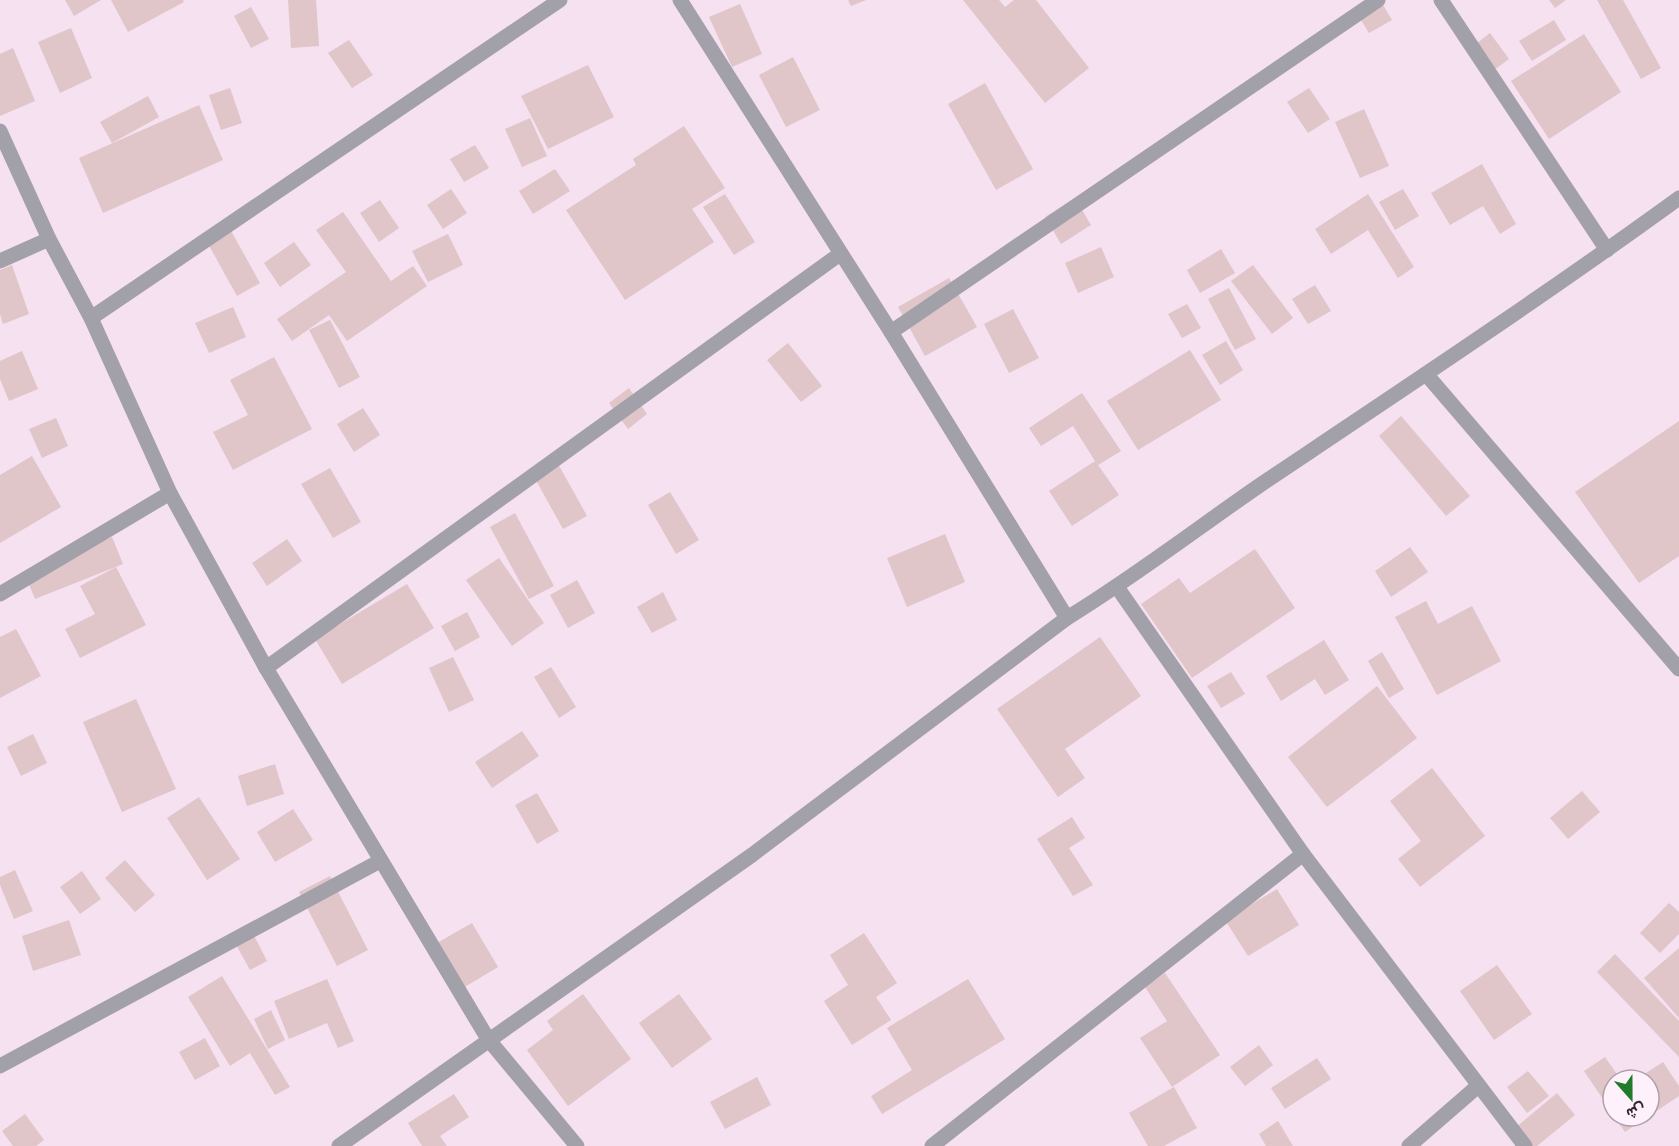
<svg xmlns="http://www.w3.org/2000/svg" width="1679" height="1146" font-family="Commissioner,Vazirmatn,sans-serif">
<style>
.building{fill:#e0c5c9}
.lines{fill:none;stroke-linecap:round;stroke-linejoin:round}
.minor{stroke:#a2a0a9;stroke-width:15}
</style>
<rect width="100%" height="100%" fill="#f6e1f1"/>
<g class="building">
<path d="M65,0H101L74,16Z"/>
<path d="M111,0H183L184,2L128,32Z"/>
<path d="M288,0H316L319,46L291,48Z"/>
<path d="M848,0H866L851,6Z"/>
<path d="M963,0H999L1005,7L1014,0H1036L1089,68L1045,103Z"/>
<path d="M1380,0L1392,20L1369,33L1354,9Z"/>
<path d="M1549,0H1566L1555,8Z"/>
<path d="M1597,0H1623L1661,68L1641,79Z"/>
<path d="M740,4L762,54L732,67L709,17Z"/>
<path d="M251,7L269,39L251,48L234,16Z"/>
<path d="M1554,20L1566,40L1532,61L1519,41Z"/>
<path d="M71,28L92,78L60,93L38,42Z"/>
<path d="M1490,33L1509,59L1490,73L1472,47Z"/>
<path d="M1584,34L1621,92L1549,139L1511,81Z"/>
<path d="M349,40L373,75L352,88L328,53Z"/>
<path d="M13,48L35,101L0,116V54Z"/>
<path d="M793,57L820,110L786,127L759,75Z"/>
<path d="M588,65L614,117L548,149L521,96Z"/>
<path d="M985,83L1033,169L996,190L948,104Z"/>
<path d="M230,88L242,123L221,130L209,95Z"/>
<path d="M1309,88L1330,119L1308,133L1287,102Z"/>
<path d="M148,96L159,117L112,143L100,122Z"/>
<path d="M199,105L223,160L103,213L79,158Z"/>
<path d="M1364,109L1389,166L1360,178L1335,122Z"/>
<path d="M530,118L547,156L522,167L505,129Z"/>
<path d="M684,126L725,188L692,209L714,242L625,300L566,210L636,165L633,159Z"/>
<path d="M475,145L489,168L464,182L450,159Z"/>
<path d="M1482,164L1516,224L1500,234L1483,206L1450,225L1431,193Z"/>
<path d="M555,169L570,191L533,214L519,191Z"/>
<path d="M451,189L467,213L443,229L427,205Z"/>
<path d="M1403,189L1419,216L1395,230L1379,202Z"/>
<path d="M725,194L755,242L734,255L703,207Z"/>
<path d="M1368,194L1414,267L1398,278L1368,230L1331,254L1315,229Z"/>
<path d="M1075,198L1091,225L1061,244L1045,217Z"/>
<path d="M380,200L399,228L379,242L360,213Z"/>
<path d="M343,212L391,281L413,266L427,286L347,341L329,315L292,341L277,319L346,272L316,230Z"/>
<path d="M230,229L260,283L237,296L207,242Z"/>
<path d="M448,234L463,265L428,282L412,251Z"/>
<path d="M294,242L311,265L280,287L264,263Z"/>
<path d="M1101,247L1114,277L1078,293L1065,263Z"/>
<path d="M1221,249L1235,273L1200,293L1187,270Z"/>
<path d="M12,265L29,314L3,324L0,314V270Z"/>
<path d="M1253,265L1293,318L1272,334L1231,281Z"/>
<path d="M949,278L977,327L925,356L898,307Z"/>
<path d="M1315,285L1331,311L1308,324L1292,299Z"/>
<path d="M1229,288L1256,339L1235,350L1208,299Z"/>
<path d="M1187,304L1201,328L1182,338L1168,314Z"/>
<path d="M233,307L246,337L209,353L195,323Z"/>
<path d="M1013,309L1039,358L1009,373L984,324Z"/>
<path d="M330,320L360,377L339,388L309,330Z"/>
<path d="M1226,341L1243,370L1220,385L1202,355Z"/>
<path d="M788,343L822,386L801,402L767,360Z"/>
<path d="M1190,350L1221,400L1138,450L1107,401Z"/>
<path d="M22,351L38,389L9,401L0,379V361Z"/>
<path d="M274,357L312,429L233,470L213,432L248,415L230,380Z"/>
<path d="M629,388L647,414L628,429L609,403Z"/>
<path d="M1082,393L1121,451L1098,465L1119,495L1072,526L1049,491L1095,461L1073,426L1041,446L1029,428Z"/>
<path d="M363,408L380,435L354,452L337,424Z"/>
<path d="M1401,416L1470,496L1446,516L1379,436Z"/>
<path d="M56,418L68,446L42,458L29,429Z"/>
<path d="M1679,421V556L1639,583L1575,492Z"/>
<path d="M32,456L61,507L0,543V475Z"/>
<path d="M557,462L587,516L563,529L533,475Z"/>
<path d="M330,468L361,522L333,538L301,484Z"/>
<path d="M670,492L699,540L676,554L648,505Z"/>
<path d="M515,513L554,586L529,599L490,527Z"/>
<path d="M945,534L965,582L907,607L887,558Z"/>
<path d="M112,537L123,564L35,599L24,572Z"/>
<path d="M287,539L302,561L267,586L252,563Z"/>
<path d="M1410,547L1428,572L1391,597L1375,571Z"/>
<path d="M1255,549L1295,608L1192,678L1141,604L1179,578L1190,593Z"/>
<path d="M499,558L544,623L512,646L466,580Z"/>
<path d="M116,567L146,625L80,658L65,629L95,614L80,586Z"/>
<path d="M577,580L595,613L568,628L550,595Z"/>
<path d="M407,584L434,628L342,684L315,639Z"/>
<path d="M663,592L677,620L652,633L637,607Z"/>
<path d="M1426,601L1438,624L1472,606L1501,661L1437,695L1395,617Z"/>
<path d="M467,612L480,637L455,651L441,626Z"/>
<path d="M16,629L41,676L0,698V637Z"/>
<path d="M1100,637L1141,696L1065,749L1085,778L1058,797L997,709Z"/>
<path d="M1324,640L1349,680L1325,695L1315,679L1281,701L1266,676Z"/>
<path d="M1382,652L1404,689L1389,698L1368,661Z"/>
<path d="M453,657L474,700L449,712L429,668Z"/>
<path d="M551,667L576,707L559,718L534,677Z"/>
<path d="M1231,672L1245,694L1221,708L1207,686Z"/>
<path d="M1377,686L1417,738L1327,807L1288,757Z"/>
<path d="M136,699L176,789L122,812L83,722Z"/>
<path d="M522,731L539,756L492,788L475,762Z"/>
<path d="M33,734L47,763L21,776L7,747Z"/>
<path d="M275,764L284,794L247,806L238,776Z"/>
<path d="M1432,768L1485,836L1420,887L1398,859L1421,841L1390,801Z"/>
<path d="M1582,791L1600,812L1568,839L1550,818Z"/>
<path d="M537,793L559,831L537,844L515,805Z"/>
<path d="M199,797L240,859L207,880L167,818Z"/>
<path d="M293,809L313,840L275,862L257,832Z"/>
<path d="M1072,817L1085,838L1069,848L1093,885L1073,896L1037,839Z"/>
<path d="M125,860L155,895L135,912L105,878Z"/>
<path d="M15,870L33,911L14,919L0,885V877Z"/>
<path d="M82,871L101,899L80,914L60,887Z"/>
<path d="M330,876L368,950L337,966L299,892Z"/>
<path d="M1277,889L1299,925L1248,956L1225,920Z"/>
<path d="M1669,903L1679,912V934L1660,953L1640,933Z"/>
<path d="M69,920L81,955L33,971L22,936Z"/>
<path d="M472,923L498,967L463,988L437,943Z"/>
<path d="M252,932L267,961L250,970L234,941Z"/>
<path d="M864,933L897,983L876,997L891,1020L852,1045L824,1001L848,985L830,955Z"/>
<path d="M1679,948V1018L1644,978Z"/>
<path d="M1615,954L1679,1021V1057L1597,972Z"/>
<path d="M1497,965L1532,1014L1494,1040L1460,991Z"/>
<path d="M1165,973L1220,1055L1172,1087L1140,1038L1167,1021L1145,987Z"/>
<path d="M222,976L290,1087L275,1095L250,1053L230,1066L188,997Z"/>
<path d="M327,979L354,1041L338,1048L327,1023L289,1039L274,1001Z"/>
<path d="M968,979L1005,1039L882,1114L871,1096L912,1070L887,1028Z"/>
<path d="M583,994L631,1059L568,1106L527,1050L553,1030L547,1021Z"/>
<path d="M679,994L712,1039L672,1068L639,1023Z"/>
<path d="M271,1010L285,1040L268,1049L254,1019Z"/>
<path d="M205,1038L220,1066L195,1080L179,1052Z"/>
<path d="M1259,1045L1273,1065L1245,1086L1230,1067Z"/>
<path d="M1605,1057L1621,1080H1613V1114L1584,1071Z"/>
<path d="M1317,1058L1331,1079L1285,1109L1271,1088Z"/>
<path d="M1663,1062L1679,1086V1096L1649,1116V1080H1635Z"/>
<path d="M1528,1071L1549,1096L1527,1113L1507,1087Z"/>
<path d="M757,1077L771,1105L725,1129L710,1102Z"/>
<path d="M1174,1087L1197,1128L1164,1146H1148L1129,1113Z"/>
<path d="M1557,1093L1575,1115L1537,1146H1530L1515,1128Z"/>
<path d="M454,1094L469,1117L440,1136L447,1146H422L408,1123Z"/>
<path d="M25,1114L44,1140L36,1146H13L2,1131Z"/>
<path d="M1614,1116H1648L1625,1132Z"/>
<path d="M1278,1121L1293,1146H1266L1259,1134Z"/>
</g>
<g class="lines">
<g class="minor">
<path d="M680,0L891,332L1067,618"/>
<path d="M1441,0L1607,250"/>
<path d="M0,131L49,239L91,318L170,493L266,668L488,1039L577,1146"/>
<path d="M0,261L49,239"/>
<path d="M91,318L560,0"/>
<path d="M891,332L1378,0"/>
<path d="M1426,374L1679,669"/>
<path d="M1117,587L1303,854L1525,1146"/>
<path d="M0,594L170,493"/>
<path d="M266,668L840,254"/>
<path d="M0,1066L380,861"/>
<path d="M339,1146L752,855L1067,618C1136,576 1200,526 1266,481C1405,388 1544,296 1679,198"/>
<path d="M932,1146L1303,854"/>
<path d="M1409,1146L1478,1086"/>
</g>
</g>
<g transform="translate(1631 1098) rotate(159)"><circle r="28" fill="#fef1fb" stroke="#aca1a9" stroke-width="1.5"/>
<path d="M0-4.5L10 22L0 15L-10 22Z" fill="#217b2a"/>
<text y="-9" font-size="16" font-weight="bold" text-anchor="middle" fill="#31292f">ش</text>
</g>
</svg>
